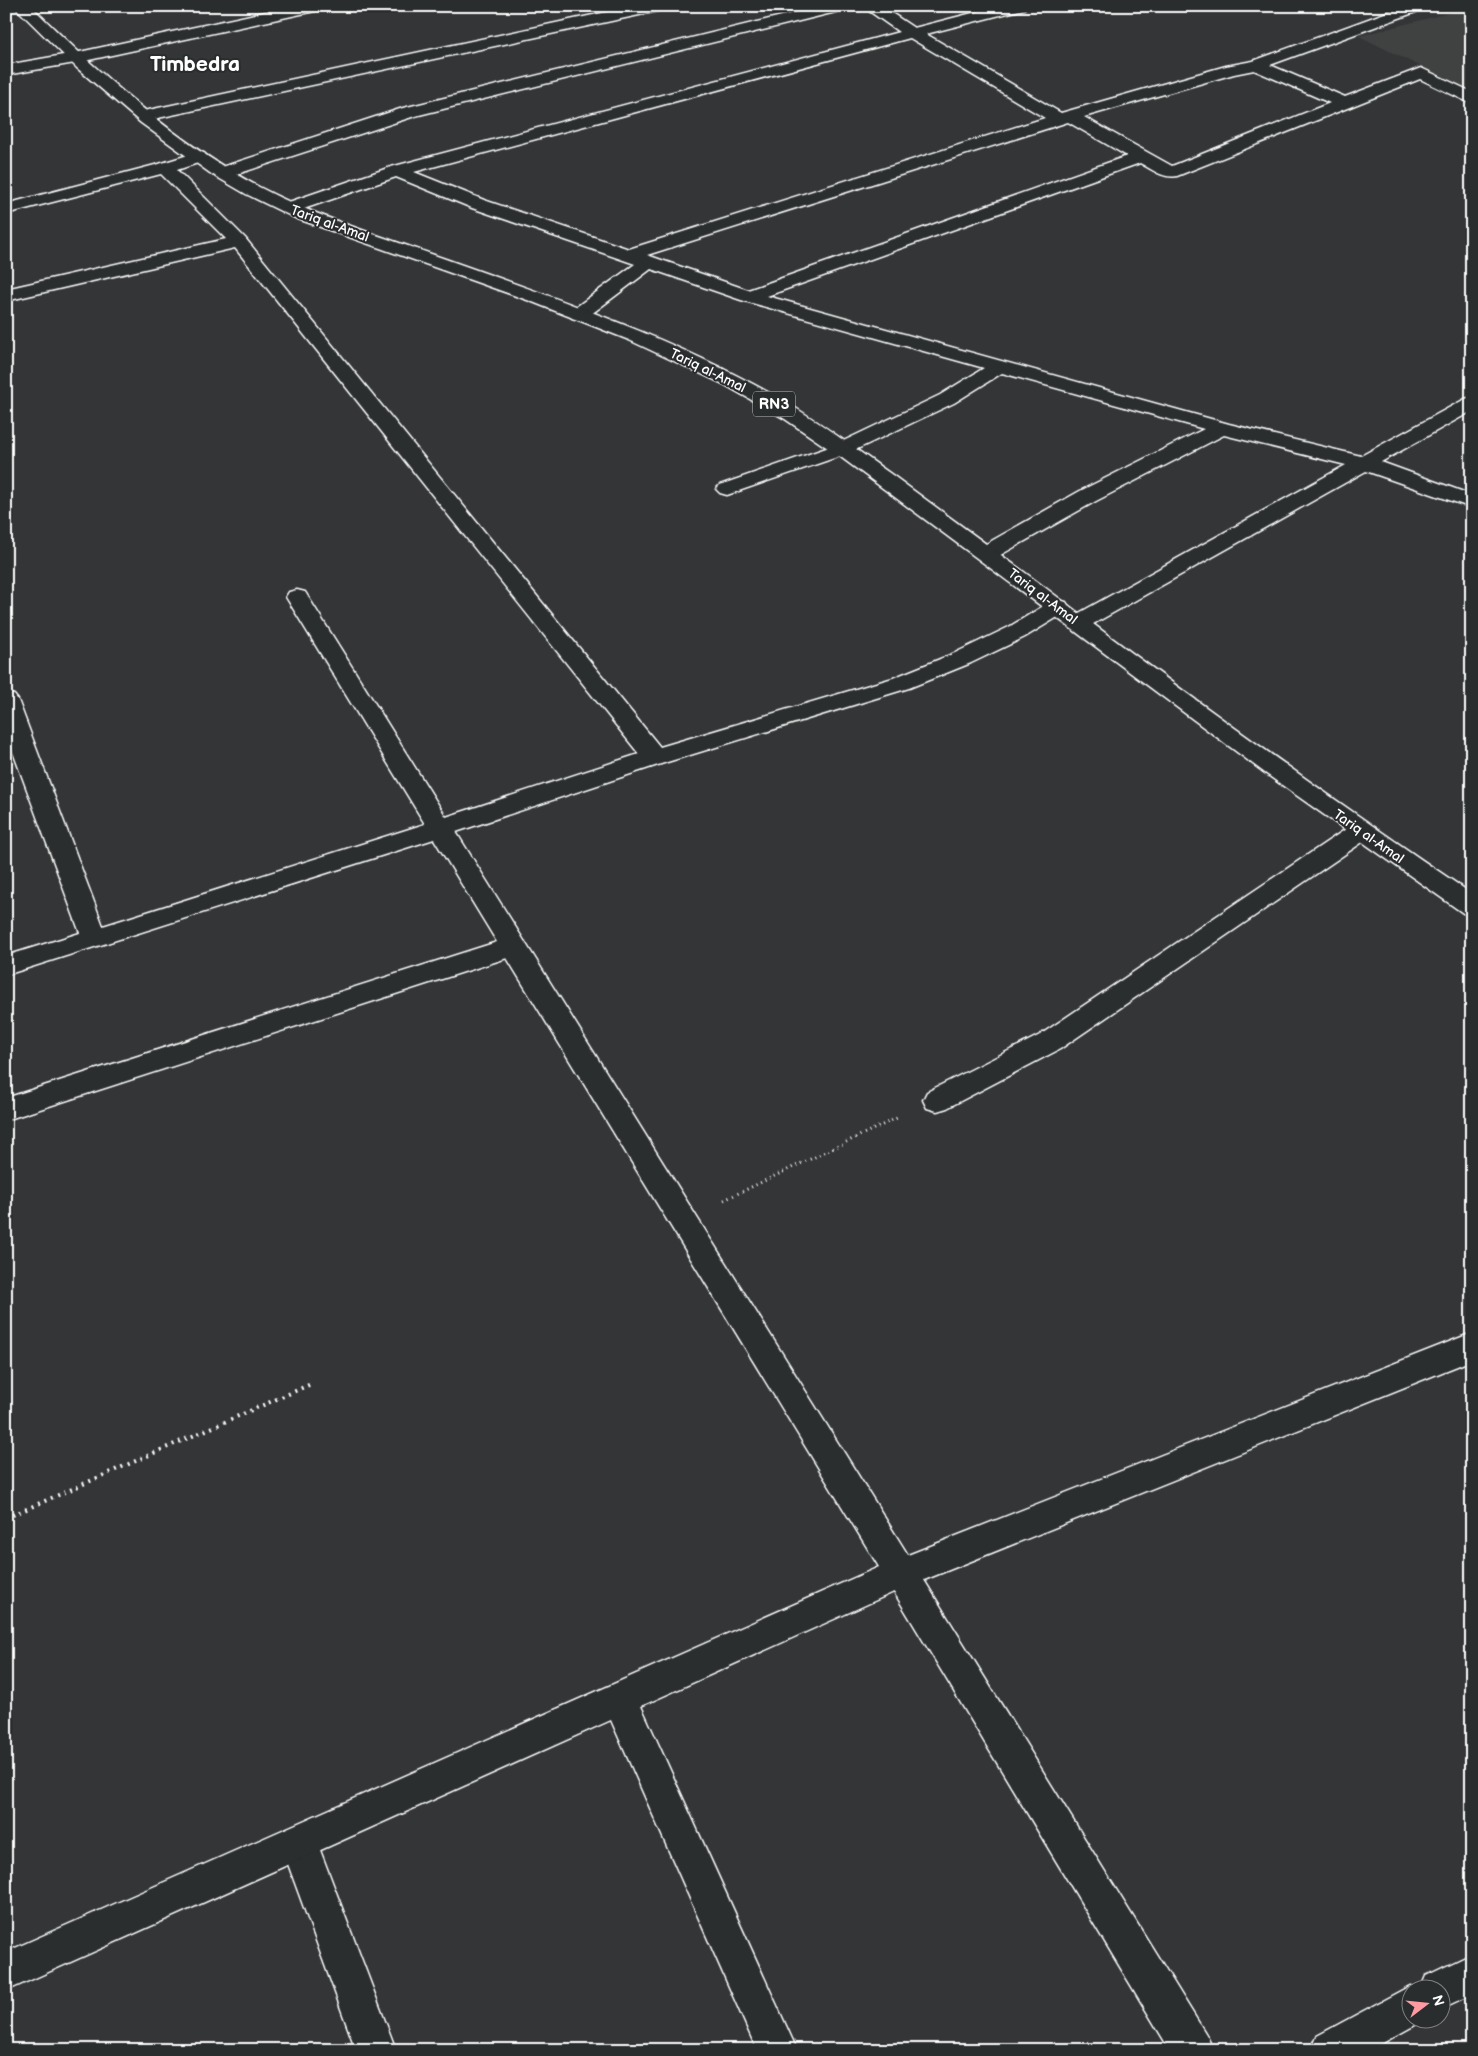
<svg xmlns="http://www.w3.org/2000/svg" width="1478" height="2056" font-family="'Balsamiq Sans',sans-serif">
<style>
.built{fill:#404243}
.lines{fill:none;stroke-linecap:round;stroke-linejoin:round}
.lane-casing{stroke:#fff;stroke-width:3}
.street-casing{stroke:#fff;stroke-width:3}
.highway-casing{stroke:#fff;stroke-width:3}
.path-far1{stroke:#fff;stroke-width:3;stroke-dasharray:1 4;stroke-linecap:butt}
.path{stroke:#fff;stroke-width:4;stroke-dasharray:2 5;stroke-linecap:butt}
.lane{fill:#2a2d2e;fill-rule:evenodd}
.street{fill:#2a2d2e;fill-rule:evenodd}
.highway{fill:#2a2d2e;fill-rule:evenodd}
.labels{text-anchor:middle;stroke-width:4;stroke-linejoin:round;paint-order:stroke}
.far-street-label{font-size:14px;fill:#fff;stroke:#2a2d2e}
.shield{fill:#2a2d2e;stroke:#bfc0c0;stroke-width:1}
.shield-label{font-size:15px;font-weight:bold;fill:#fff}
.far-town-label{font-size:21px;font-weight:bold;fill:#fff;stroke:#2a2d2e}
</style>
<rect width="100%" height="100%" fill="#333536"/>
<filter id="ink" filterUnits="userSpaceOnUse"><feTurbulence type="fractalNoise" baseFrequency=".02" numOctaves="2"/><feDisplacementMap in="SourceGraphic" scale="10" xChannelSelector="R" yChannelSelector="G"/><feConvolveMatrix kernelMatrix="1 2 1 2 8 2 1 2 1" color-interpolation-filters="sRGB"/></filter>
<g filter="url(#ink)">
<path class="built" d="M1472,7V92L1359,36Z"/>
<g class="lines">
<defs>
<path id="lane" d="M299,1824L312,1829L396,2050H356L280,1842L286,1829Z"/>
<g id="street">
<path d="M292,6H323L320,9L315,11L75,63L6,75V65L75,53Z"/>
<path d="M635,6H666L663,9L658,11L144,121L138,120L136,116L138,112L144,111Z"/>
<path d="M823,6H851L848,9L415,116L228,177L222,178L216,177L213,173L216,169L403,108Z"/>
<path d="M862,6H881L914,28L1000,6H1027L1024,9L926,34L1061,113L1226,66L1253,61L1404,6H1427L1424,9L1270,65L1345,97L1421,68L1472,92V104L1420,79L1177,176C1164,179 1151,169 1140,163L767,296L1229,424L1361,456L1465,399L1472,397V411L1381,462L1472,495V508L1366,471L1086,628L1078,630L1070,628L1067,623L1070,618L1346,465L1224,435L1096,501L995,558L987,560L979,558L976,553L979,548L1080,491L1204,429L1002,373L954,403L849,453L727,495L720,493L716,489L720,485L835,445L940,395L984,368L741,300L651,269L586,318L579,320L572,318L569,314L572,310L635,264L472,208L396,177L295,212L289,213L283,212L280,208L283,204L391,167L899,32ZM910,38L1045,118L629,249L484,200L414,172ZM1254,70L1330,103L1172,166L1084,117L1234,74ZM1068,122L1127,156L748,290L647,255Z"/>
<path d="M198,152L204,153L207,157L204,161L177,170L245,238L660,747L893,678L955,653L1009,627L1050,602L1058,600L1066,602L1069,607L1066,612L1025,637L971,663L909,688L664,763L456,832L908,1555L1472,1333V1360L924,1580L1207,2036L1213,2050H1170L894,1592L641,1706L797,2050H757L611,1720L6,1991V1952L879,1567L507,958L6,1120V1098L497,942L434,839L6,975V956L80,933L6,733V693L14,695L18,700L103,926L425,824L286,597L289,592L297,590L305,592L446,817L639,754L235,248L6,301V289L226,239L161,174L6,214V204L159,164Z"/>
<path d="M1361,823L1370,825L1374,831L1370,837L1060,1049L947,1108L937,1111L927,1108L923,1100L927,1092L1040,1035L1352,825Z"/>
<path d="M1472,1954V1994L1440,2009V1988H1421L1426,1976Z"/>
<path d="M1410,1986L1415,1988H1410V2018L1424,2020L1370,2050H1311L1317,2036Z"/>
</g>
<path id="highway" d="M14,6H31C100,74 173,141 259,187C314,216 375,234 434,255C553,297 672,337 782,400C822,423 858,451 895,477C957,523 1020,568 1081,615C1209,711 1339,804 1472,894V916L1463,913L1265,773L950,538L838,455L785,419L725,385L629,340L530,301L295,218L246,194L210,173L141,123L77,68Z"/>
</defs>
<use href="#lane" class="lane-casing"/>
<use href="#street" class="street-casing"/>
<use href="#highway" class="highway-casing"/>
<path class="path-far1" d="M724,1200L897,1118"/>
<path class="path" d="M6,1518L311,1384"/>
<use href="#lane" class="lane"/>
<use href="#street" class="street"/>
<use href="#highway" class="highway"/>
</g>
</g>
<g class="labels">
<g class="far-street-label">
<text transform="translate(330 223) rotate(20)" y="5">Tariq al-Amal</text>
<text transform="translate(708 370) rotate(26)" y="5">Tariq al-Amal</text>
<text transform="translate(1043 596) rotate(37)" y="5">Tariq al-Amal</text>
<text transform="translate(1369 836) rotate(35)" y="5">Tariq al-Amal</text>
</g>
<rect class="shield" x="753" y="391.5" width="42" height="25" rx="4"/>
<g class="shield-label">
<text x="774" y="409">RN3</text>
</g>
<g class="far-town-label">
<text x="195" y="71">Timbedra</text>
</g>
</g>
<rect width="1478" height="2056" fill="none" stroke="#2a2d2e" stroke-width="25"/>
<rect x="12" y="12" width="1453" height="2031" fill="none" stroke="#fff" stroke-width="2" filter="url(#ink)"/>
<g transform="translate(1426 2004) rotate(74)"><circle r="24" fill="#2a2d2e" stroke="#7f8182"/>
<path d="M0-4L9 19L0 12L-9 19Z" fill="#ff9aa2"/>
<text y="-8" font-size="14" font-weight="bold" text-anchor="middle" fill="#ffffff">N</text>
</g>
</svg>
